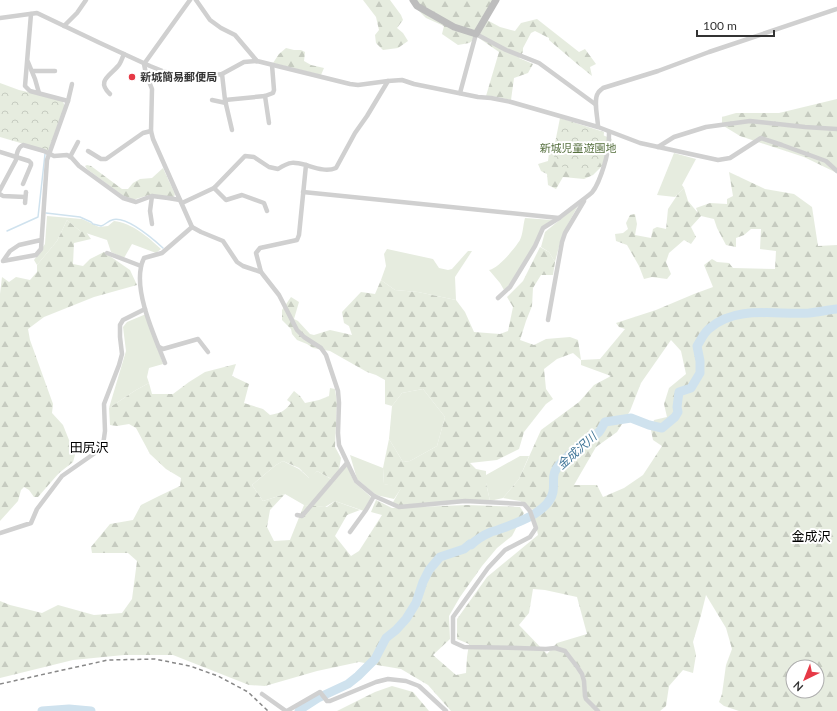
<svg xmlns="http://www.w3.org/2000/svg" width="837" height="711" font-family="Lato,'Noto Sans JP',sans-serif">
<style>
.grass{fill:#e6ecdf}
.forest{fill:url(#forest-firs);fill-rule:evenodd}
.park{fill:url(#park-crowns)}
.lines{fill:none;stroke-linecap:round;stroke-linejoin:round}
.stream{stroke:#cfe2ee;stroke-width:1.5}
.river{stroke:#cfe2ee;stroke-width:9}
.street{stroke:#d0d0d0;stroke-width:4.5}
.secondary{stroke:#bdbdbd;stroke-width:7}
.rail{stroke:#888;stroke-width:1.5;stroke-dasharray:4 3;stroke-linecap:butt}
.poi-dot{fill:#e63946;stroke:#fff;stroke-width:1.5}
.labels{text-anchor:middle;stroke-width:4;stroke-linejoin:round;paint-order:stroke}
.poi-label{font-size:11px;font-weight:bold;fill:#333;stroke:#fff;text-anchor:start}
.park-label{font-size:11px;fill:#56703f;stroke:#fff}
.water-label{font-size:12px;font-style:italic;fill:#3f7597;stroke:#fff}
.quarter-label{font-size:13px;fill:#000;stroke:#fff}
</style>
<defs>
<pattern id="forest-firs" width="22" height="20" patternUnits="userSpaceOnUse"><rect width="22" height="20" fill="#e6ecdf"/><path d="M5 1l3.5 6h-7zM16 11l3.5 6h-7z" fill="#c6cbc0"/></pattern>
<pattern id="park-crowns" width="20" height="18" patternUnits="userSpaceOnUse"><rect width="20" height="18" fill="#e6ecdf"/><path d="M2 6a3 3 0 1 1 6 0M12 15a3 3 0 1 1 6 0" fill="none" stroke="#c6cbc0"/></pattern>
</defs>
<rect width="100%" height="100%" fill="#fff"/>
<g class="grass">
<path d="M674,153L696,159L682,185L684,188L675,197L657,195Z"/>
<path d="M579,204L569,222L561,239L555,262L549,252L541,247L545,232Z"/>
<path d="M47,216L82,219L99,227L108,226L114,221C132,223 148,237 161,249L156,253L132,244L124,258L111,252L107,240L80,231L67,220L57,241L37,265L34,260L45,244Z"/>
<path d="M525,218L552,220L542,228L528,256L509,285L504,290L500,283L489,270C498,269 515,248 520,240C523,234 523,225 525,218Z"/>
<path d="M387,249L433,259L439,268L448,270L452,269L468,251H472L455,277L456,300L418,292L395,290L381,280L386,266L384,254Z"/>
<path d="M146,314L163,364L149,368L147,377L149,383L136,390L109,408L126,351L123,327L127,322Z"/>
<path d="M423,389L445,417L437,446L410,461L403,462L389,439L392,406L402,393Z"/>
<path d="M350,455L383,468L384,484L402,487L394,499L376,495L357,479Z"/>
<path d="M520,456H529L519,479L503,498L490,501L486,483V475Z"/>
<path d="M283,461L299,469L309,478L317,471L331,479L309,506L304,505L285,494L263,501L252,485L276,465Z"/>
<path d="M347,466L354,482L371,497L364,511L335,501L325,507L313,506L339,475Z"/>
</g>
<g class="forest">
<path d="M363,0H390L401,15L403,20L397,28L403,33L408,41L398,48L383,50L376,43L375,35L379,30L376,17Z"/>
<path d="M417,0H493L481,22L472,41L469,43L458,45L442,34L444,26L426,18L418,10Z"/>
<path d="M537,19L579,52L585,49L596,64L590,67L592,76L576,63L549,40V38L535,31L531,33L523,48V52L519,58L533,64L528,73L514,78L511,100L497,97L486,96L499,52L476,36L487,20L500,27L515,31L521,23Z"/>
<path d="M286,48L294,50H301L305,52L304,61L311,65L324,68L321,75L273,63L279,54Z"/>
<path d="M837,99V173L804,157L740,136L722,125V117L736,113H779Z"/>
<path d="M598,133L612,139L602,166L593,175L584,179L563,177L556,189L548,185L547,174L541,171L538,164L548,161L549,153L561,149Z"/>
<path d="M87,165L91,166L122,189H128L133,183L140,179L152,178L163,168L175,194L174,197L149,195L136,199H130L122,195L87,169L85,166Z"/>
<path d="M729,172L765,189L794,194L812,207L818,246L837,245V711H739L724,706L719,702L722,694L726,665L732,649L726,628L706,595L701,615L693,642L696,655L693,673L683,670L669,686L666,706L660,711H451L428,685L401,669L359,662L317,671L265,686L249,685L173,655H124L73,660L0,678V601L10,605L42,613L58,605L94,615L122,613L132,599L137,561L128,553H92L91,547L110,524L133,520L141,505L159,496L180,486L181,478L166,469L150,454L136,428L129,424L117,426L110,425L109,408L136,390L149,383L152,394H173L189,382L205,372L236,364L232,376L249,384L244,403L263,409L270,415C280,413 284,412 291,403L287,400L294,391L300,396L305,403L319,400L329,396L330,388L335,389L337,403L335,447L341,458L337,482L317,471L310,479L299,468L283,461L276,465L252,485L263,501L285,494L270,510L267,527L274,541L290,540L304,505L327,507L335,501L360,510L347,515L335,536L351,556L359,551L382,515L371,512L376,500L392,508L467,505L520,507L524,513L512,536L497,548L482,566L460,597L449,616L450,639L433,655L456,675L466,673L467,657L469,644L457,639V619L487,577L538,535L533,510L520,501L503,498L519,479L541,430L579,402L594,385L611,376L581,365V360L573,353L557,359L544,369L546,389L553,399L546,404L524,432L519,449L497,460L470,463L476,469L486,471V483L490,501L397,506L392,504L401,488L384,484L383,468L389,439L403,462L410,461L437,446L445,417L423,389L402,393L392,406L385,404V380L376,375L367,372L330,351L313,348L307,344L297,340L292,334L291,329L282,320V310L291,297L299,302L294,319L298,321L310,334L314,335L330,330L352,335L349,326L344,323L342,312L361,292L375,294L381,280L395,290L418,292L456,300L465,312L474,332L500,334L508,331L513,307L507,297L523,281L540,247L549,252L555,262L553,275H541L533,288L532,306L526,321L520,340L534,345L546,339L570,337L578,340L581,360L600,359L625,329L619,327L616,323L656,310L694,294L713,287L704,265L712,259L717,262L729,263L733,268L775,269L776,251L760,249L761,229H751L744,235L736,238V247L726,245L717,228L714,219L701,216L691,227L696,237L691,244L684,240L669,253L666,262L671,274L667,279L652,277L644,279L639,266L627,245L616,241L615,234L623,233L628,229L626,223L630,215L635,214L637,224L635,235L651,238L653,229L657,227L666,229L668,209L678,194L684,188L688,201L698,213L696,208L710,203L727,204V199L733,196ZM671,340L681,351L686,374L669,388L664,404L667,417L654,420L651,430L653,440L662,446L643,475L624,488L603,497L597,485H574L596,447L617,432L630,411L641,383ZM533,589L545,590L577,597L587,634L557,643L547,654L519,625L529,613ZM793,667H817V691H793Z"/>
<path d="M67,220L80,231L86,232L91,239L74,243L73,264L83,266L90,259L104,252L130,270L137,285L94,297L44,317L28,329L30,340L53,404L52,413L63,425L75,455L73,462L59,473L38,497H34L29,490L24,487L21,490L18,501L0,521V294L2,277L9,282L16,277L30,280L37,272V265L57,241Z"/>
<path d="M392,686L413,692L429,711H337L375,692Z"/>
</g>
<g class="park">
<path d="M0,83L19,90L62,100L65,106L48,151L0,137Z"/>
<path d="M560,118L604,132C603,142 604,162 596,168C592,172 586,173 581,175L568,170L556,163L553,153Z"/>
</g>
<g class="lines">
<g class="stream">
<path d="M46,213L80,217L91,222L93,224L101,226C105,225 108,221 112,220C126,215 153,239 163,248"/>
<path d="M7,231L38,217L45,154"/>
</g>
<g class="river">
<path d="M42,711L69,709L91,711"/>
<path d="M299,711L304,707L318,698L348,684L358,676L375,659L386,638L396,630L406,619L416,603L423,582L429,570L440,557L464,549L470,544L471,545C476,540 484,535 491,532C494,531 497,531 500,529C517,523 549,512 553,492C555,479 550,474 561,463C570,453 581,446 591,438C594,436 596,435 599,432C601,430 603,425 605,422L631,418L649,425L662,428L675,417L678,412L677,407L679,392L691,388L700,373V361L697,346C701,340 704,332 710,328C737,305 776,315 809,313C818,312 828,310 837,309"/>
</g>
<g class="street">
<path d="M190,0L144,64L146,74L152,89L151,131L153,139L192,227L201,232L223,241L237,262L243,266L261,272L279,295L297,330L304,337L321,348L326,355L338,391L339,403L338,433L339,445L356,481L374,496L399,507L465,501L524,504L530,511L536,528L530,537L505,550L488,568L453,617V642L464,647L518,648L546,649L555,648L565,651L578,668L582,674L584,681L585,696L586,699L598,711"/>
<path d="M196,0L210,20L221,28L235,35L257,61"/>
<path d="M31,14L25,86L30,91L68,101L47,160L41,249L36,255L3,261L10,251L19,245L41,240"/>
<path d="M0,18L37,13L100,43L150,66L165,72L200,77L216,75L222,74L244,62L257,61L350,84L358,85L388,81L402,80L414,84L478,97L491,98L511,102L598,127L640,143L718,160L730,158L761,138L782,145L826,161L837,171"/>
<path d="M64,26L77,13L86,0"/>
<path d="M28,62L35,79L39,93"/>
<path d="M32,71H55"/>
<path d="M222,74L225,100L265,96L273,93L274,90L272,65"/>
<path d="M460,93L476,34L506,50L539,63L595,104"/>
<path d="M110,94C96,81 110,76 118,66C121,63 122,58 124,54"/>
<path d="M265,96L269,123"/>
<path d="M212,100L226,103"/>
<path d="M225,100L232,130"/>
<path d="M68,101L72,84"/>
<path d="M598,127C598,118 593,100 598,93C599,91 601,90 603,88L658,71L709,52L837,9"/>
<path d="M658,147L674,137L706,127L750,121L805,127L837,129"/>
<path d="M88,151L101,159H106L143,133L151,131"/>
<path d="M0,152L29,161L31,163V165L23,184"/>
<path d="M70,157L78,142"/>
<path d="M306,165C316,168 326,172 336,168L355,133L367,116L388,81"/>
<path d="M214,188L226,200L242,195L264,203L267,211"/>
<path d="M0,190L16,160C16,155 18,147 23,145L44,151L54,156L67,155L71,157L79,166L123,198L136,202L152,196L168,198L180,200"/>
<path d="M303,192L559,218"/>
<path d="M0,194L3,196L25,197"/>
<path d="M25,203L26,192"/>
<path d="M182,203L214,188L245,156L254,157L269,167L278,169C290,161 294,162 306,165L299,235L297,240L260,248L256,253L261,272"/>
<path d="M152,224L150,211L152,196"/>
<path d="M107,253L141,266"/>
<path d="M498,298L510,287L535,246L543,228L559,218L589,195C598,190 607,158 608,148C609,143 609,137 609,132"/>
<path d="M548,320L562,242L565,233L584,201"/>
<path d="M159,347L163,349L198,339L208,352"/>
<path d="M165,363C155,337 135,295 141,267C141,264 143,261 144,258L162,253L192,227"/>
<path d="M297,515L302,516L347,463"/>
<path d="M350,532L366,510L374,496"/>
<path d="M0,533L31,523L37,509L62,476L95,453L103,445L105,431L104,404L119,365L122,354L120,337V325L123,320L145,309"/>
<path d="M262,694L286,711"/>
<path d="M287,711L320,692L327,701H330L376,682L388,679L406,681L419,686L446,711"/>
</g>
<path class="secondary" d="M413,0L417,6L454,27L476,34L496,0"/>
<path class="rail" d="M0,684L108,660L155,659L190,666L218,676L248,692L268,711"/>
</g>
<circle class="poi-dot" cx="132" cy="77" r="4"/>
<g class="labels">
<g class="poi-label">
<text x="140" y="81">新城簡易郵便局</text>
</g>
<g class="park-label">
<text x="578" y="152">新城児童遊園地</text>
</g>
<g class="water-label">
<text transform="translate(577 451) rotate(-42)" y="4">金成沢川</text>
</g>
<g class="quarter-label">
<text x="89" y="452">田尻沢</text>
<text x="811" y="541">金成沢</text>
</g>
</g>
<g transform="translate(805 679) rotate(223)"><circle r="19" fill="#ffffff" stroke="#adadad"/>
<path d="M0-3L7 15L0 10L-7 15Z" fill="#e63946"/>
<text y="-6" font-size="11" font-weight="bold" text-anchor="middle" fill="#333333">N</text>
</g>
<path d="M697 30v6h77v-6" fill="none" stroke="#333333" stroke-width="2"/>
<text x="703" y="30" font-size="12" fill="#333333" stroke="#ffffff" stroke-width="3" paint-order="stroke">100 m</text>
</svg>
